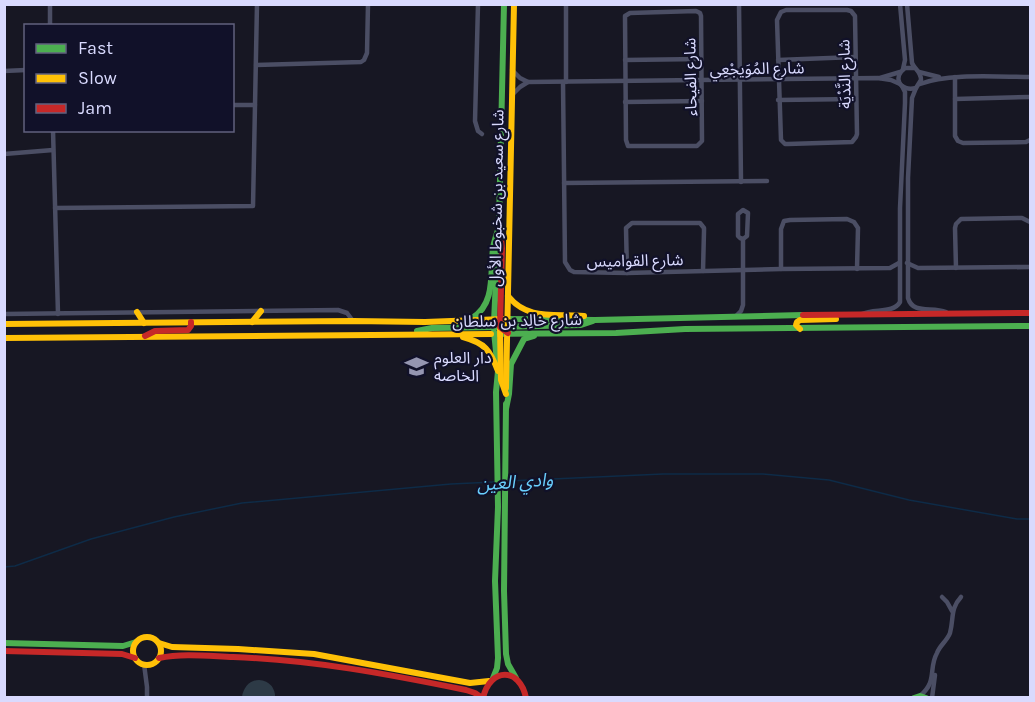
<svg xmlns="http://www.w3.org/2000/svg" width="1035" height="702" font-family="Karla,'Noto Sans Arabic',sans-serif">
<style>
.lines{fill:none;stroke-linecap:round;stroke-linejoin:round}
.stream{stroke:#0e2b47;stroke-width:1.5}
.runway{stroke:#2d3a46;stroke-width:32}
.street{stroke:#4b4e64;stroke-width:4.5}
.fast{stroke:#4caf50;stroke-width:6}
.slow{stroke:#ffc107;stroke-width:6}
.jam{stroke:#c62828;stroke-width:6}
.labels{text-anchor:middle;stroke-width:4.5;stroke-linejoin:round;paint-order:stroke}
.street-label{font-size:16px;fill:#d9dafe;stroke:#111129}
.poi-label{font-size:16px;fill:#d9dafe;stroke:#111129;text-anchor:start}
.water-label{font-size:18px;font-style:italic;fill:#69cffd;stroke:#111129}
</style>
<rect width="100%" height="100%" fill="#171723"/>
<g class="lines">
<g class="stream">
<path d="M508,481L663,474H763L829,480L909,500L1017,519H1030"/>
<path d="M4,567L15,566L91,539L174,517L242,503L451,484L494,482"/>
</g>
<path class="runway" d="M258,698L259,696"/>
<g class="street">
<path d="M50,4V26"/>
<path d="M478,4L475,121L478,131L482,134"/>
<path d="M566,4V82"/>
<path d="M739,4L741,182"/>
<path d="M900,4L905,60L903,69"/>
<path d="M907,4L912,63C915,70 921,71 921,80L916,88C900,92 892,78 905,68H915"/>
<path d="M786,10H847L851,11L855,16L857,134L856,137L852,142L788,144H785L781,140L777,20L781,12Z"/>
<path d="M696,11L700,13L701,16L702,141L697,146H628L626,140L625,16L630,13Z"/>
<path d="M625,60L701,59"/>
<path d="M778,60L855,57"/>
<path d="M256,65L361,62L364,60L367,53L368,4"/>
<path d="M512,70L520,78L528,82"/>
<path d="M4,71L26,70"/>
<path d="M919,72L939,77"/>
<path d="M955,77V136L958,141L963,143L1026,142L1030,140"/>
<path d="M880,78L900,72"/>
<path d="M563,82L565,262L570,270L574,272L627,273L781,269L890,268L899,263"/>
<path d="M920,84C948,73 999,77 1030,77"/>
<path d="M916,88L912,98L908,178V298C913,315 932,306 946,312"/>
<path d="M512,95L520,87L528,82L878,78L891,80L900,84"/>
<path d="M955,99L1030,97"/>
<path d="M778,100L856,99"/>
<path d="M625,102L702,101"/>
<path d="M232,105H255"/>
<path d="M53,130L58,314"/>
<path d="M4,154L53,150"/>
<path d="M564,183L767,181"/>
<path d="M55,208L253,206L257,4"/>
<path d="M743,210L748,213L747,236L743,239L740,238L738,236V214Z"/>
<path d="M907,263L918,268L1030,267"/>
<path d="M956,268L955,228L956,224L961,219L1022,218L1030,222"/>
<path d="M781,269V229L784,221L790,220L847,219L854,222L858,228L857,269"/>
<path d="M627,273L626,228L632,223H700L704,228V231L703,271"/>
<path d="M4,314L338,310L347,313L353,321"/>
<path d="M862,314C874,308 893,314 900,302V208L905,103V92L902,86"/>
<path d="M736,316L741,311L743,305V239"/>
<path d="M942,597L947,602L952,611"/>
<path d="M144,664L147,687V698"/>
<path d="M920,696C938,681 928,669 937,653C940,645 947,641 950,633C954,618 950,609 961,597"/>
<path d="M932,698L935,675"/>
</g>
<g class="fast">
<path d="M499,223L504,4"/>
<path d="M472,318C496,304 490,273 493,248C494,242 496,236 498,230"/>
<path d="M504,319L595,320L803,315"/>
<path d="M494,322L498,236"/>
<path d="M500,327L581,325L593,321"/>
<path d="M417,331L432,328L500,327L501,325"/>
<path d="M491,334L616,333L685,329L1030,326"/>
<path d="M506,404L504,591L506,654L508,664L516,678"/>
<path d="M506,409L509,394L511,364L524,339L534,336"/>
<path d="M4,643L123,646L136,642"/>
<path d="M493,678L497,668L498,658L495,581L498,507L496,392L498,371L494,332"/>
<path d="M914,698L920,696L926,698"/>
</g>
<g class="slow">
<path d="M508,296C528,321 555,313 584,316"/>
<path d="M137,312L144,323"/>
<path d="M252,322L261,311"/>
<path d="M4,324L353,321L425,322L504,319"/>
<path d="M500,329L501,380L506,394"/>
<path d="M800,329L796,325L797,322L800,320L836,319"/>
<path d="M463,337C485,343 490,350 498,371"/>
<path d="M4,338L491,334"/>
<path d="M506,388L514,4"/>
<circle cx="147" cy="651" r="14"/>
<path d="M159,643L172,647L238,649L314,654L470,683L489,681"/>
</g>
<g class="jam">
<path d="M499,220L502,248L500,327L508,333"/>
<path d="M803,315L1030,313"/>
<path d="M145,336L155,331L188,330L191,326V322"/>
<path d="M4,651L122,654L135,658"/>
<path d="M159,658C183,653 208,656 233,657C314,660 387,674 466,690L475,693L482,698"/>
<path d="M483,698C490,667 520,667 526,698"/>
</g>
</g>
<defs>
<symbol id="school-bare" viewBox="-9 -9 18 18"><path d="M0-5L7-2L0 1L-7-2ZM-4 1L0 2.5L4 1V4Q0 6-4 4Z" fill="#9596b1" stroke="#111129" stroke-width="2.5" paint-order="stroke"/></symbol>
</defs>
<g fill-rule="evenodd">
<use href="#school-bare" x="400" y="350" width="33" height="33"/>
</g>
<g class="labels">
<g class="street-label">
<text transform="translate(757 68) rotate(-1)" y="6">شارع المُوَيجْعِي</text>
<text transform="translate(844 74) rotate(-91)" y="6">شارع النَّدْيَة</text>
<text transform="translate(690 77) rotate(-91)" y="6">شارع الفيحاء</text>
<text transform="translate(496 198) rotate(-89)" y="6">شارع سعيد بن شخبوط الأول</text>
<text transform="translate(635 260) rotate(-1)" y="6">شارع القواميس</text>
<text transform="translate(517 320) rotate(-1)" y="6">شارع خالِد بن سلطان</text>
</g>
<g class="poi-label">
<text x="434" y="363">دار العلوم<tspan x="434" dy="18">الخاصه</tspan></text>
</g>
<g class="water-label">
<text transform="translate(515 482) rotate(-4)" y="6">وادي العين</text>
</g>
</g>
<rect width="1035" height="702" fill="none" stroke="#d9dafe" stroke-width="12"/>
<rect x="24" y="24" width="210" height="108" fill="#111129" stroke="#61617e" stroke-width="1.5"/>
<rect x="36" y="44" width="30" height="9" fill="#4caf50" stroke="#61617e" stroke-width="1.5"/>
<text x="78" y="54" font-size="18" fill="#d9dafe">Fast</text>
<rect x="36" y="74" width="30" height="9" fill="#ffc107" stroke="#61617e" stroke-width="1.5"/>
<text x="78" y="84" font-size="18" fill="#d9dafe">Slow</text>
<rect x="36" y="104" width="30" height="9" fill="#c62828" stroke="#61617e" stroke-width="1.5"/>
<text x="78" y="114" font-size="18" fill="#d9dafe">Jam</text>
</svg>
